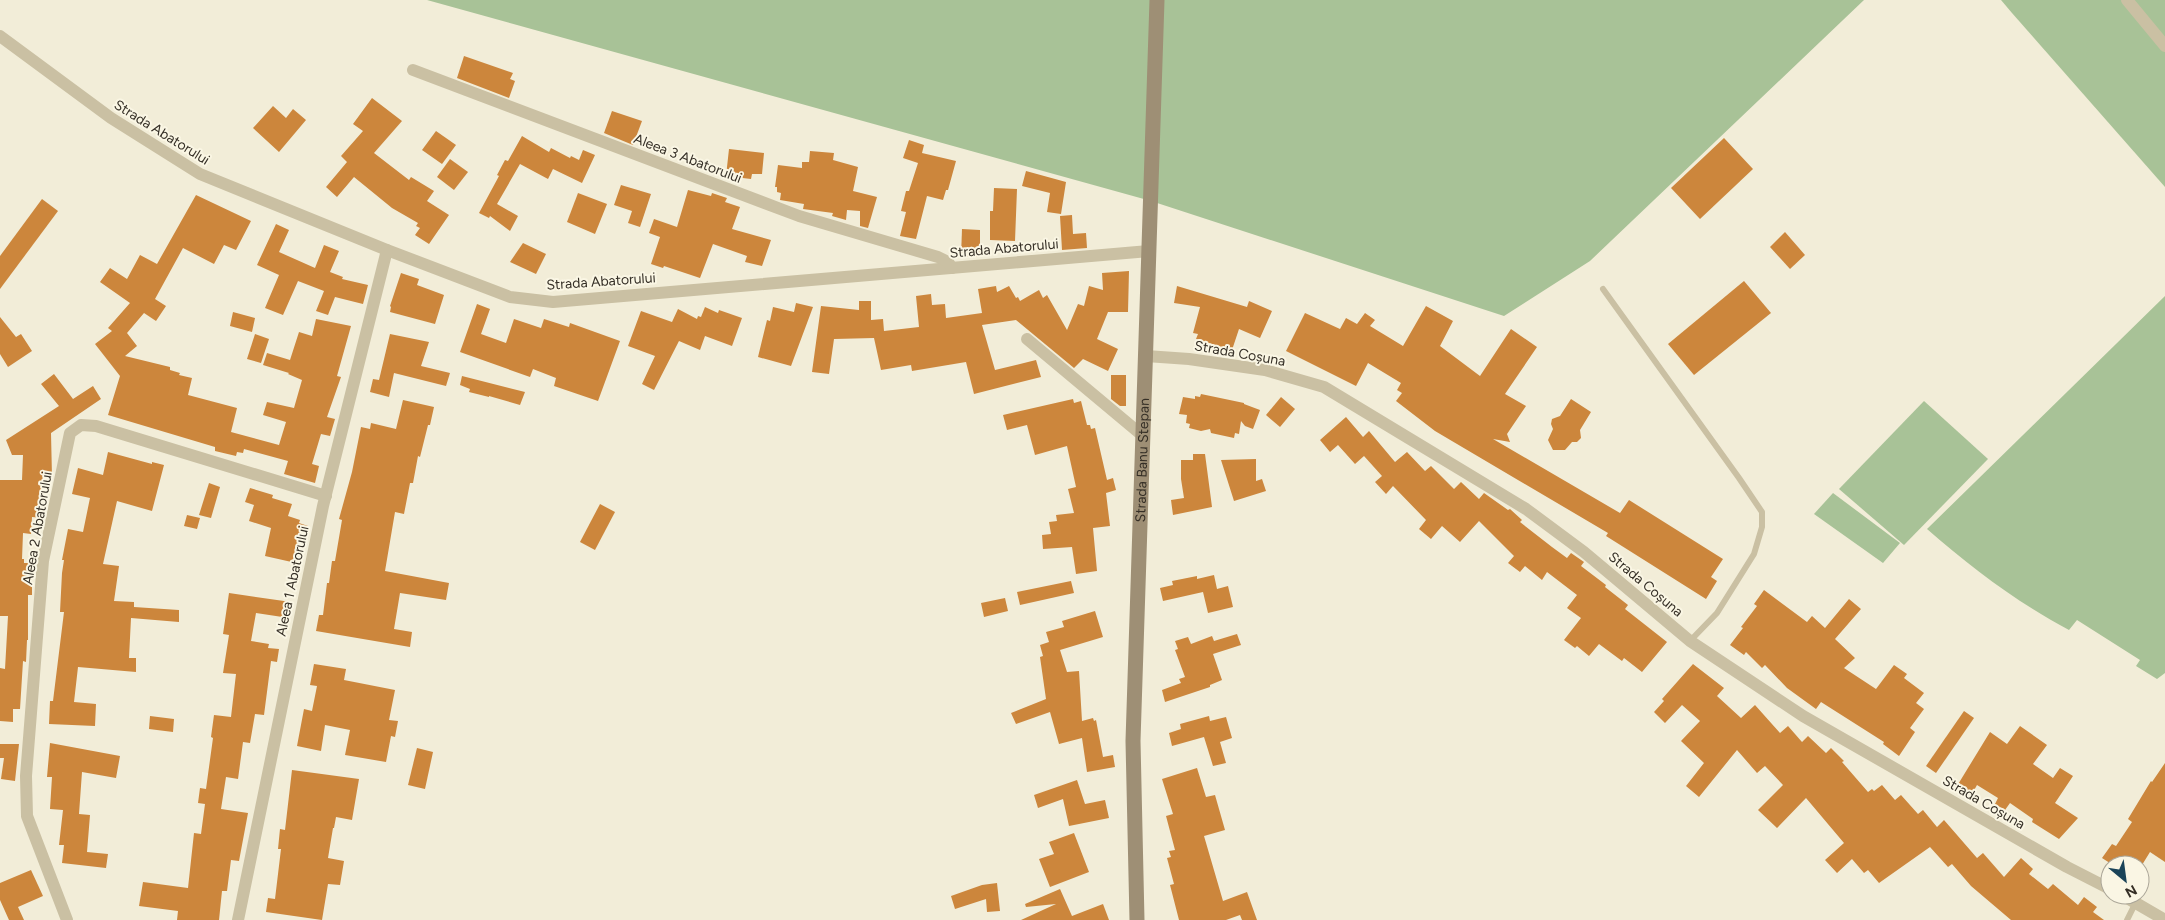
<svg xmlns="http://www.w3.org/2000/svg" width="2165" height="920" font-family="Figtree,sans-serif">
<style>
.grass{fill:#a8c297}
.building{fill:#cc863c}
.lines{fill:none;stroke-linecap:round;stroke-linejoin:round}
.lane{stroke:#cac0a3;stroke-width:6}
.street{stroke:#cac0a3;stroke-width:12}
.secondary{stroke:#9e8f75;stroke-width:15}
.labels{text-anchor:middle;stroke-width:4;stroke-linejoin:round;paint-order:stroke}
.street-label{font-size:14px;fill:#352f26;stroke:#faf6e4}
</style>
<rect width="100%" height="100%" fill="#f2edd8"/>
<g class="grass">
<path d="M427,0H1864L1590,261L1504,316L1151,201Z"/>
<path d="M2001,0H2165V187L2012,13Z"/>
<path d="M2165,296V673L2157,679L2136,666L2140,660L2077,620L2069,630C2015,601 1972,568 1927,529Z"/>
<path d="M1924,401L1988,459L1904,545L1839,489Z"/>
<path d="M1833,493L1900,543L1883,563L1814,514Z"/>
</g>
<g class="building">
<path d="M464,56L513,73L510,79L515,81L509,98L457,78Z"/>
<path d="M372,98L402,121L374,153L409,180L411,177L434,191L427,201L449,215L429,244L415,235L420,228L416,226L418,223L392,208L354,177L337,197L326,187L347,162L341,156L363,131L353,124Z"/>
<path d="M273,106L286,118L293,109L306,120L279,152L253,128Z"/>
<path d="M612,111L642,121L633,145L604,133Z"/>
<path d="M436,131L456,145L442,164L422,150Z"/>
<path d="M522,136L549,152L551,148L570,158L571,156L579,160L583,150L595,155L582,183L553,169L548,179L520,164L497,204L518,216L510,231L490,216L489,218L479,213L499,176L497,175L505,160L508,161Z"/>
<path d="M1724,138L1753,169L1700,219L1671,188Z"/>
<path d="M909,140L924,145L922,153L956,161L948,190H946L943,200L927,196L916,239L900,236L906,212L901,211L906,191H909L918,163L903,158Z"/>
<path d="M729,149L764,153L762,174H752L751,179L726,176Z"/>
<path d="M810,151L834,153L833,160L858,167L853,191L877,197L868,228L860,226V211L847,210L846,220L832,216L833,213L803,209L804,204L780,200L781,193L777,192V187H775L778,165L802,168V162H809Z"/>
<path d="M450,159L468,172L454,190L437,177Z"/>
<path d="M1026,171L1066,182L1061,214L1047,212L1050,193L1022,186Z"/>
<path d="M621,185L651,194L640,227L628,223L632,211L614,205Z"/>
<path d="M994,188L1017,189L1015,241L990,240V211H993Z"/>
<path d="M688,190L711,196L712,193L727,198L725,202L740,207L732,229L771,240L762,266L745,262L747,256L713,244L700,278L664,266L663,268L651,264L660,237L649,233L654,219L677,227Z"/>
<path d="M578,193L607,204L595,234L567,222Z"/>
<path d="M196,195L251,221L236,250L224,245L214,264L183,248L155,299L166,306L156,321L144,313L127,333L137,346L125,356L170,367V370L180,373L179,375L192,378L188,395L237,408L231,432L279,445L286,422L263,415L267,402L294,408L302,380L288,374L289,373L263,365L267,353L290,360L299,332L312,336L316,319L351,326L337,376L341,377L327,417L335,419L330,436L321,434L312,464L319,466L315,483L284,474L288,461L244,449L243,453L237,452L236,456L215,451V447L108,415L120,376L95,344L112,331L108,328L130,303L100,282L110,268L127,279L140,255L157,264Z"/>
<path d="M42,199L58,211L0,289V256Z"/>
<path d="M1072,215L1073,234L1086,233L1087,248L1062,250L1060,216Z"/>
<path d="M276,224L289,230L279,252L315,268L324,245L339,251L330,272L343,277L342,279L368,285L363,304L335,297L328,315L316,311L324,291L298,281L283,315L265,308L279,275L257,265Z"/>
<path d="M962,229L980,230V257H961Z"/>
<path d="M1785,232L1805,255L1790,269L1770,247Z"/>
<path d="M523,243L546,254L536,274L510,262Z"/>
<path d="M1129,271L1128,312H1108L1097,339L1118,349L1108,371L1083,359L1074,368L1016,320L982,325L995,370L1036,360L1041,377L974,394L966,362L912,371L911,365L881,370L874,338L834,339L829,374L812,372L821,306L859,310V301H871V320L883,319L884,331L919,327L916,296L931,294L932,305L945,304L946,318L982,313L978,289L996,286L997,292L1009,286L1016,298L1018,297L1020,301L1039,290L1043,298L1047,295L1067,330L1078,304L1084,306L1089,286L1103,290L1102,273Z"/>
<path d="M401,273L419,279L417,285L444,295L435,324L390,312L391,307L390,306Z"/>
<path d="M1744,281L1771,313L1694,375L1668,344Z"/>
<path d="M1177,286L1247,307L1249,301L1272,311L1260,338L1239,329L1232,350L1196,339L1198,334L1193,333L1200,307L1174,303Z"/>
<path d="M796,303L813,307L791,366L758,357L767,320L770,321L773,307L794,312Z"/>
<path d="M477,304L490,309L481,334L506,343L514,319L541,328L544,319L569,327L570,323L620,341L598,401L554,386L556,378L533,369L530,377L460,352Z"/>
<path d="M1426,306L1453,321L1440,346L1480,376L1511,329L1537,347L1505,394L1526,406L1507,434L1510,442L1493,439L1620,513L1629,500L1723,559L1711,577L1717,581L1706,599L1606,536L1608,533L1435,431L1396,401L1402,393L1397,390L1401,383L1368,363L1356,386L1286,351L1305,313L1340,329L1346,318L1357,324L1365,313L1375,320L1370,326L1403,346Z"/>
<path d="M705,307L718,313L719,310L742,318L732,346L705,336L700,350L679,341L654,390L642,384L655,356L628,346L641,311L672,322L678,309L697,319L698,316L701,317Z"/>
<path d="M233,312L255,318L252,332L230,326Z"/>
<path d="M0,317L16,337L21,334L32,351L8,367L0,354Z"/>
<path d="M255,334L269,339L261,363L247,359Z"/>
<path d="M390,334L429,342L421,366L450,373L446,386L394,373L389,397L370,392L373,379L379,380Z"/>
<path d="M54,374L73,399L93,386L101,399L51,433L52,477H43L42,505H47L44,518L32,517L31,534L23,533L22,559H24V563H35L34,575H32V595H28V640H27L26,662L23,661L20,709H13V722L0,721V668L5,669L8,616H0V480H22L23,455H12L6,440L59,406L41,384Z"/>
<path d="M1111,375H1126V406H1120L1111,399Z"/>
<path d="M462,376L525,392L520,405L489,396V397L469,392L470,389L460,385Z"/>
<path d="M1201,394L1244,403V404L1260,410L1253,429L1245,426L1241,421L1239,434L1235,433L1234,438L1211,433L1210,429L1201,431L1189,428L1190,424L1186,423L1187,415L1179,414L1183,397L1195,399V396L1200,397Z"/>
<path d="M1281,397L1295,409L1280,427L1266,415Z"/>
<path d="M1073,399L1074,403L1081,401L1087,425H1090L1091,429L1095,428L1107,480L1113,478L1116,490L1106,493L1110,526L1093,528L1097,571L1076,574L1072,547L1043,549L1042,535L1051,534L1049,522L1057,521L1056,515L1074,513L1068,489L1076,487L1067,446L1035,455L1027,425L1007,430L1003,415Z"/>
<path d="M1571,399L1591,412L1580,430L1581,438L1577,442H1572L1565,450H1553L1548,440L1553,429L1551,424L1552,419L1560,416Z"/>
<path d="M403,400L434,407L430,425H428L420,457L418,456L413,483H410L404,514L395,512L385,571L449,583L446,600L400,593L394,629L412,632L410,647L316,631L319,615H323L327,583H329L332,561H335L342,520L339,519L352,472L361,427L370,429L371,423L396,429Z"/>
<path d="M1346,417L1363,437L1369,431L1395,462L1407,452L1425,471L1431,466L1454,489L1461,482L1479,499L1484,493L1508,510L1510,509L1522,520L1520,522L1552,547L1567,558L1571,553L1584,562L1581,566L1606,585L1605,587L1628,605L1625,609L1667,642L1642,672L1624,658L1622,661L1599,644L1589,656L1577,646L1575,648L1564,640L1581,618L1567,608L1577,595L1547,572L1542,580L1525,566L1520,572L1508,563L1514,556L1479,521L1460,542L1442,526L1431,539L1419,529L1426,520L1393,486L1386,494L1375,482L1382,476L1364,456L1355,464L1338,445L1330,452L1320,440Z"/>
<path d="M108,452L152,464V462L164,465L152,511L117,501L103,564L119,566L114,601L134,602V607L179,610V622L131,618L129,658H136V672L78,667L74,702L96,704L95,726L49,724L50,701H53L64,612H60L62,573L64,560H62L68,529L83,532L90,498L72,494L78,468L103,475Z"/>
<path d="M1193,454H1205L1212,507L1173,515L1171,500L1184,498L1181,479V460H1193Z"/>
<path d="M1256,459V481L1262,479L1266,491L1234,501L1221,460Z"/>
<path d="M209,483L220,487L211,518L199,515Z"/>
<path d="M250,488L273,495L272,498L292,504L288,516L300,520L299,523L308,526L296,563L265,556L271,528L249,521L254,505L245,502Z"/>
<path d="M600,504L615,512L595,550L580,542Z"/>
<path d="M187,515L200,518L197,529L184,526Z"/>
<path d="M1214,575L1217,589L1228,586L1233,607L1208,613L1203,592L1163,601L1160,588L1173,585L1172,581L1197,576V579Z"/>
<path d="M1071,581L1074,593L1020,605L1017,592Z"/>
<path d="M1764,590L1807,622L1812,616L1825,628L1849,599L1861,609L1835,639L1855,658L1844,668L1876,689L1894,665L1907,674L1904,678L1924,693L1916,703L1924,709L1910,728L1915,732L1899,756L1883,744L1884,742L1821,702L1816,709L1787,688L1765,665L1762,668L1746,652L1744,655L1730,645L1743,628L1741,627L1757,606L1754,604Z"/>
<path d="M229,593L291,602L289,618L256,613L251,641L269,644L268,648L279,649L277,662L271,661L264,715L255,714L250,743L243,742L238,779L226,777L221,809L248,813L239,861L231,860L227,891H222L219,920H177L178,911L139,906L143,882L188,888L194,833L201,834L205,804L198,803L200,788L206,789L213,738L211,737L214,715L231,717L236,674L223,673L229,635L223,634Z"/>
<path d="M1005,598L1008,611L984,617L981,603Z"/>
<path d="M1095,611L1103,637L1060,650L1067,672L1079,671L1082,721L1093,718L1094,721L1096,720L1103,757L1113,755L1115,767L1087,772L1082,738L1059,744L1050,712L1016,724L1011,713L1046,699L1040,657L1043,656L1040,645L1049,642L1046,632L1064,627L1062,621Z"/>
<path d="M1237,634L1241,645L1213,654L1222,680L1210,685V687L1165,702L1162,690L1181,683L1179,679L1185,677L1175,650L1178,649L1175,641L1188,637L1191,644L1212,636L1214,641Z"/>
<path d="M314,664L346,669L344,680L395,690L389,720L398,721L395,737L391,736L386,762L345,755L350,730L325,725L321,751L297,746L304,709L312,711L317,686L310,685Z"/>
<path d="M1693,664L1724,688L1717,696L1741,718L1755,705L1780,733L1788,726L1802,742L1808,736L1826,753L1831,748L1844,761L1842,762L1868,792L1872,789L1874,791L1882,785L1895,800L1901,795L1918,814L1923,810L1937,827L1944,820L1977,858L1983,853L2004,877L2021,858L2033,869L2029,874L2048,889L2053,884L2078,905L2084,897L2097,907L2093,912L2104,920H2011L1971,886L1952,864L1948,867L1930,847L1879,883L1868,870L1864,873L1852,859L1837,873L1825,860L1844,843L1806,798L1777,828L1758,810L1783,785L1765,766L1757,773L1737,750L1699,797L1686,786L1704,763L1681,741L1700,721L1682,705L1665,723L1654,712L1664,701L1662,699Z"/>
<path d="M1964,711L1974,718L1936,773L1926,766Z"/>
<path d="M150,716L174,719L173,732L149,729Z"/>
<path d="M1209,716L1210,721L1226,717L1232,738L1220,742L1226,763L1213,766L1204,737L1172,746L1169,733L1181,729L1180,724Z"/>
<path d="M2020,726L2047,745L2033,764L2053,778L2060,768L2073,776L2055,803L2078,818L2059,839L2032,822L2033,819L2010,803L2005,810L1995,804L1998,798L1977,785L1972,794L1957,786L1990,732L2007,744Z"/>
<path d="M50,743L120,756L116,778L82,772L79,814L90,815L87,852L108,854L106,868L62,863L64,845H59L63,810L50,809L52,777H47Z"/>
<path d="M0,744H19L15,781L1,779L4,758H0Z"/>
<path d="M417,748L433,752L425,789L408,785Z"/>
<path d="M2165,763V862L2150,852L2142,865H2113L2102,858L2112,844L2116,846L2132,822L2128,819L2151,781L2152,782Z"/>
<path d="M1197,768L1206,797L1215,795L1225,830L1204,836L1223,901L1247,892L1257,920H1242L1240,915L1226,920H1179L1170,885L1174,884L1167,858L1171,857L1169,851L1175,850L1166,816L1173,814L1162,779Z"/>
<path d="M292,770L359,779L352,820L336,817L334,828H333L328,858L344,861L340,885L328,884L322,920L266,912L268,898L275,899L281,849H278L280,829L285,830Z"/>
<path d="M1077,780L1085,804L1105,800L1109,818L1069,826L1063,799L1038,808L1034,795Z"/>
<path d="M1074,833L1089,872L1050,887L1039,859L1054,854L1049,842Z"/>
<path d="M31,870L43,896L18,907L24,920H9L0,900V883Z"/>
<path d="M997,883L1000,911L987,912L986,899L955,909L951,896L982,885Z"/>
<path d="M1060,889L1072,916L1103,904L1109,920H1021L1056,904L1026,907L1025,904Z"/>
</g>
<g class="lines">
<g class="lane">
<path d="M1603,289L1739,478L1762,512V527L1754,554L1717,613L1690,641"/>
<path d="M2127,920L2136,902"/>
</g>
<g class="street">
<path d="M2127,0L2165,46"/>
<path d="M0,36L111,118L200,174L387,250L510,297L553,302L1149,251"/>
<path d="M413,70L799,216L938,257L948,262L952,268"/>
<path d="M1027,339L1143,436"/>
<path d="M1146,356L1189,359L1265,370L1324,387L1526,509L1584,552L1690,641L1803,716L2067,867L2110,889"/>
<path d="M2122,895L2165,920"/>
<path d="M67,920L27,816L26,776L43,561L70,433L81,425L96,426L326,496"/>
<path d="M238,920L323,506L387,250"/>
</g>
<path class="secondary" id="s1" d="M1137,920L1133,741L1157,0"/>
</g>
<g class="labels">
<g class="street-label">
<text transform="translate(162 132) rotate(32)" y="5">Strada Abatorului</text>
<text transform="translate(688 158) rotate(21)" y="5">Aleea 3 Abatorului</text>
<text transform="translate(1004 248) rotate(-5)" y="5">Strada Abatorului</text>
<text transform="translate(601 281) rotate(-4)" y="5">Strada Abatorului</text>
<text transform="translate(1240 353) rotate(10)" y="5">Strada Coșuna</text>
<text dy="5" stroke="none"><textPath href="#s1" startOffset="460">Strada Banu Stepan</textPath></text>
<text transform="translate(37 528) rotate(-80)" y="5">Aleea 2 Abatorului</text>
<text transform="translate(292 581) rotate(-78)" y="5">Aleea 1 Abatorului</text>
<text transform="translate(1646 584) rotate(40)" y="5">Strada Coșuna</text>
<text transform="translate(1984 802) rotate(30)" y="5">Strada Coșuna</text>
</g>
</g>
<g transform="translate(2125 880) rotate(151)"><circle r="24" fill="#faf6e4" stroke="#aba698"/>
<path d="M0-4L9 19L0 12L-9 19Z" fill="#1a4358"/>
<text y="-8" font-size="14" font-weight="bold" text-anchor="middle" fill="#352f26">N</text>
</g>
</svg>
